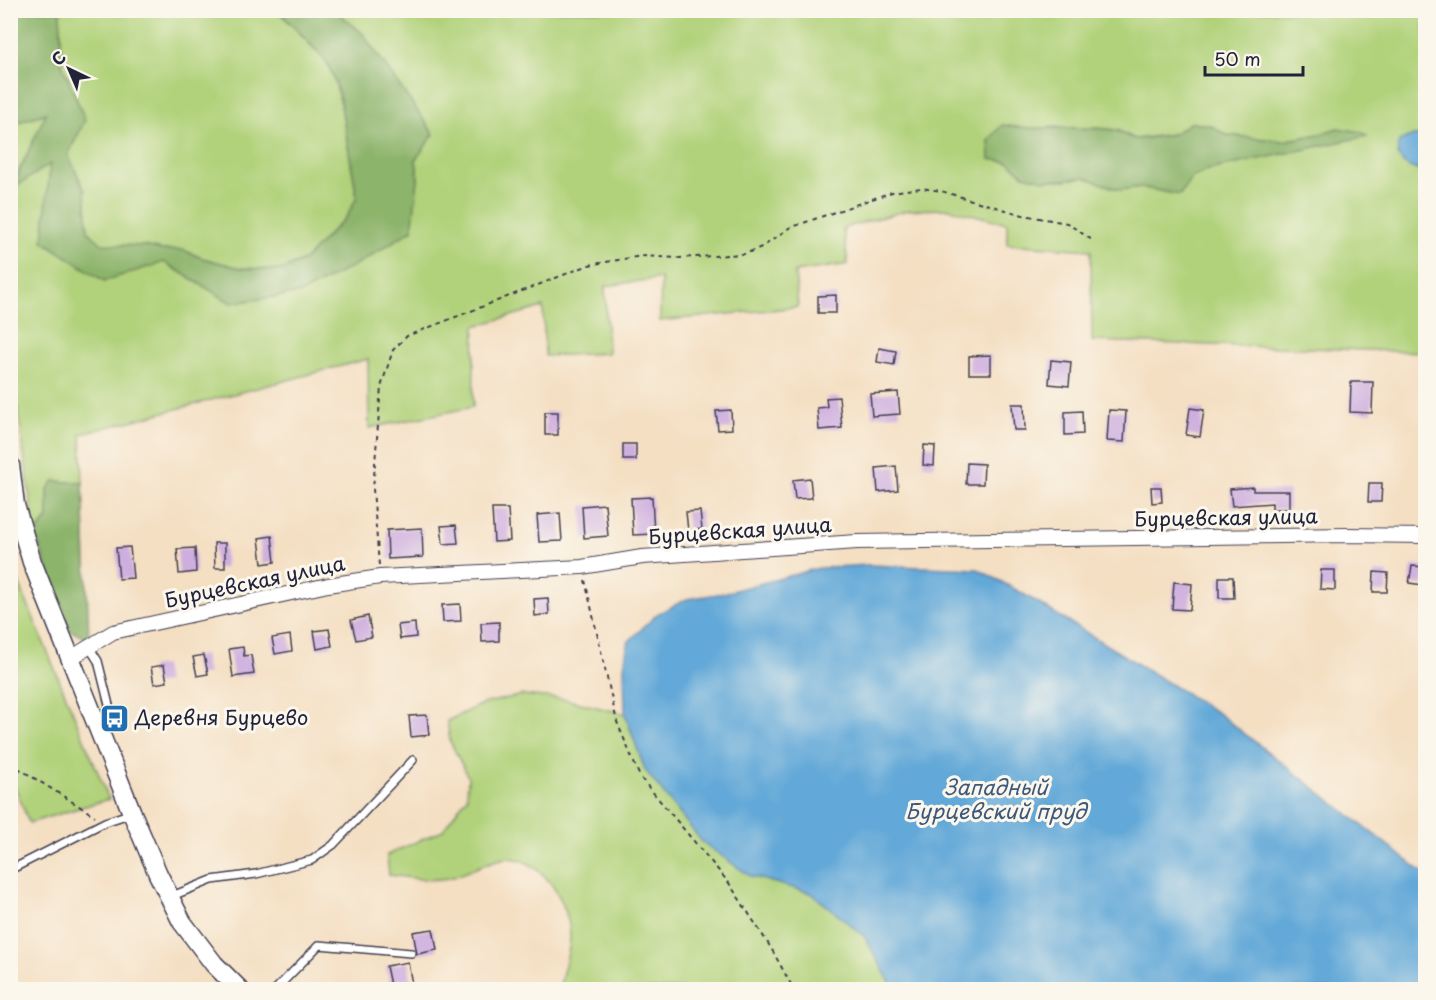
<svg xmlns="http://www.w3.org/2000/svg" width="1436" height="1000" font-family="'Playpen Sans',sans-serif">
<style>
.green{fill:#b1d27a;stroke:#6a7a5a;stroke-width:1.5;fill-rule:evenodd}
.forest{fill:#8cb46a;stroke:#576b52;stroke-width:1.5}
.water{fill:#62a8d8;stroke:#42658a;stroke-width:1.5}
.building{fill:#ceaddf}
.lines{fill:none;stroke-linecap:round;stroke-linejoin:round}
.service-casing{stroke:#423e4f;stroke-width:10}
.minor-casing{stroke:#423e4f;stroke-width:16}
.tertiary-casing{stroke:#423e4f;stroke-width:21}
.path{stroke:#423e4f;stroke-width:2;stroke-dasharray:4.5 4.5;stroke-linecap:butt}
.service{stroke:#fff;stroke-width:7}
.minor{stroke:#fff;stroke-width:14}
.tertiary{stroke:#fff;stroke-width:18}
.labels{text-anchor:middle;stroke-width:6;stroke-linejoin:round;paint-order:stroke}
.street-label{font-size:20px;fill:#22223b;stroke:#fbf7ec}
.poi-label{font-size:20px;fill:#22223b;stroke:#fbf7ec;text-anchor:start}
.water-label{font-size:21px;font-style:italic;fill:#3c587a;stroke:#fbf7ec}
</style>
<rect width="100%" height="100%" fill="#fbf7ec"/>
<filter id="ink" filterUnits="userSpaceOnUse"><feTurbulence type="fractalNoise" baseFrequency=".0167" numOctaves="2"/><feDisplacementMap in="SourceGraphic" scale="12" xChannelSelector="R" yChannelSelector="G"/><feConvolveMatrix kernelMatrix="1 2 1 2 8 2 1 2 1" color-interpolation-filters="sRGB"/></filter>
<filter id="wash" filterUnits="userSpaceOnUse"><feTurbulence type="fractalNoise" baseFrequency=".008" numOctaves="4" result="noise"/><feDisplacementMap in="SourceGraphic" scale="24" xChannelSelector="R" yChannelSelector="G"/><feGaussianBlur stdDeviation="1.35" result="paint"/><feColorMatrix in="noise" values="0 0 0 0 0 0 0 0 0 0 0 0 0 0 0 0 0 1.4 0 .05"/><feComposite in="paint" operator="in"/></filter>
<g filter="url(#wash)">
<rect width="100%" height="100%" fill="#f4dfc3"/>
<g class="green">
<path d="M60,11H278L327,62L335,81L340,100L357,197L347,216L304,260L281,270L240,268L202,258L183,250H162L144,246L102,245L88,231L85,191L68,155L85,120L62,64Z"/>
<path d="M336,11H1425V135L1409,137L1417,170L1425,171V352L1092,341L1091,250L1007,244V223L950,209L908,210L843,228L848,264L795,272L798,307L660,321L661,278L605,286L608,353L545,356L543,307L475,326L473,407L369,428L368,359L81,434L83,483L54,481L48,489V518L35,534L11,360L10,190L50,164L103,280L164,262L232,303L303,293L418,180L416,159L362,33ZM1190,123L1210,125L1226,135L1283,141L1320,134L1338,128L1366,136L1208,170L1191,178L1179,195L1140,187L1120,190L1084,177L1064,180L1024,175L1009,162L990,159L1003,125L1021,129L1059,127L1079,129L1098,128L1118,130L1135,139L1173,134Z"/>
<path d="M47,113L11,187V124Z"/>
<path d="M10,562L109,799L29,823L11,776Z"/>
<path d="M522,695L564,699L625,714L645,770L750,876L811,892L864,936L894,989H560C561,973 569,957 570,940C572,906 541,852 501,859C483,863 466,874 449,878C429,882 408,877 389,875L387,855L443,830L467,797L468,777L450,741L447,721L482,704Z"/>
</g>
<g class="forest">
<path d="M11,10L60,11L62,64L85,120L68,155L85,191L88,231L102,244L144,246L162,250H183L202,258L240,268L281,270L304,260L347,216L357,197L340,100L335,81L327,62L278,10L336,11L362,33L434,134L416,159L418,180L412,230L364,260L302,293L231,303L164,262L104,281L43,241L50,164L11,190L46,113L11,124Z"/>
<path d="M1190,123L1210,125L1226,135L1283,141L1320,134L1338,128L1361,132L1367,136L1208,170L1191,178L1180,195L1140,187L1120,190L1084,177L1064,180H1044L1024,175L1009,162L990,159L989,140L1002,125C1039,132 1076,125 1113,130C1122,131 1130,140 1138,139C1146,138 1169,136 1175,133C1180,131 1185,126 1190,123Z"/>
<path d="M54,481L83,483L89,640L71,631L68,625L35,534L48,518V489Z"/>
</g>
<g class="water">
<path d="M1425,135H1426L1425,171C1407,169 1393,161 1399,141L1409,137Z"/>
<path d="M868,565L978,569L1020,592L1218,713L1425,874V989H894L864,936L811,893L750,876L702,842L645,770L625,714L624,667L628,642L657,614L687,599L724,593L819,568Z"/>
</g>
<g id="blocks">
<g class="building">
<path d="M836,295V313H818V296Z"/>
<path d="M879,348L896,351L894,365L877,362Z"/>
<path d="M991,355V374H969V356Z"/>
<path d="M1051,360L1071,362L1069,386L1049,384Z"/>
<path d="M1351,382H1373L1372,413L1350,412Z"/>
<path d="M898,392L900,414L872,416L870,394Z"/>
<path d="M839,397L842,428L819,430L817,408L827,407L826,398Z"/>
<path d="M1012,404H1024L1025,430H1014Z"/>
<path d="M1190,408L1204,410L1200,437L1186,435Z"/>
<path d="M731,410L732,429L718,430L716,411Z"/>
<path d="M1109,410L1126,411L1124,442L1107,441Z"/>
<path d="M1082,411L1083,434L1065,435V412Z"/>
<rect x="545" y="412" width="13" height="23"/>
<rect x="623" y="444" width="13" height="16"/>
<path d="M924,445L935,446L934,466L923,465Z"/>
<path d="M967,463L984,464L983,484H966Z"/>
<path d="M896,466L898,490L878,492L876,468Z"/>
<path d="M810,478L812,498L795,499L793,480Z"/>
<path d="M1369,483H1382L1381,502H1368Z"/>
<path d="M1151,487H1161L1162,502L1152,503Z"/>
<path d="M1253,487V491H1289V509H1272V503L1232,506L1230,489Z"/>
<path d="M652,497L654,534L633,535L631,498Z"/>
<path d="M605,504L608,536L584,538L582,506Z"/>
<path d="M492,509H508L510,541L494,542Z"/>
<path d="M700,511L702,529L688,531L686,512Z"/>
<path d="M560,513L562,541L539,542L537,515Z"/>
<path d="M456,525L458,543L443,544L441,526Z"/>
<path d="M422,528L423,557L388,559L387,530Z"/>
<path d="M272,536L275,562L262,564L259,538Z"/>
<path d="M214,543H225V568H215Z"/>
<path d="M130,547L133,578L119,579L116,548Z"/>
<path d="M195,548L196,572L179,574L177,549Z"/>
<path d="M1412,566L1425,567L1423,585L1409,583Z"/>
<path d="M1321,570H1335V590L1320,589Z"/>
<path d="M1374,572L1388,573L1387,592H1373Z"/>
<path d="M1219,577H1233L1234,598H1219Z"/>
<path d="M1174,582L1192,584L1190,610L1172,609Z"/>
<path d="M548,598L549,614L535,616L534,599Z"/>
<path d="M460,604L461,621L443,622L442,605Z"/>
<path d="M368,616L372,637L356,640L351,620Z"/>
<path d="M499,622V641L482,642L481,623Z"/>
<path d="M415,623L416,637L400,639L398,625Z"/>
<path d="M329,629L332,646L317,649L314,631Z"/>
<path d="M290,635L292,651L275,654L272,638Z"/>
<path d="M243,647L244,656L251,655L254,674L233,677L229,649Z"/>
<path d="M204,655L208,674L197,676L193,657Z"/>
<path d="M164,665L167,682L154,684L151,667Z"/>
<path d="M427,715L429,735L411,737L409,716Z"/>
<path d="M433,929L437,950L417,954L413,932Z"/>
<path d="M408,962L413,990H391L386,966Z"/>
</g>
</g>
</g>
<g filter="url(#ink)">
<use href="#blocks" fill-opacity="0" stroke="#423e4f" stroke-width="1.5"/>
<g class="lines">
<defs>
<g id="service">
<path d="M89,647L98,661L109,705L105,733"/>
<path d="M10,870L105,822L132,813"/>
<path d="M172,896L212,880L256,874L312,860L333,845L413,760"/>
<path d="M275,990L319,945L411,953"/>
</g>
<path id="minor" d="M71,658L113,632L328,585L380,577L582,567L642,557L857,542L1347,535L1426,536"/>
<path id="tertiary" d="M10,465L15,505L32,562L132,813L158,874L182,922L214,964L240,990"/>
</defs>
<use href="#service" class="service-casing"/>
<use href="#minor" class="minor-casing"/>
<use href="#tertiary" class="tertiary-casing"/>
<g class="path">
<path d="M379,565L373,489L381,387L393,350L407,336L589,265L641,256L680,258L745,254L764,246L789,228L892,192L921,188L941,191L1023,215L1067,223L1092,240"/>
<path d="M585,580L617,722L640,777L729,883L771,948L794,990"/>
<path d="M10,763L95,816"/>
</g>
<use href="#service" class="service"/>
<use href="#minor" class="minor"/>
<use href="#tertiary" class="tertiary"/>
</g>
</g>
<defs>
<symbol id="bus-square" viewBox="-11 -11 22 22"><rect x="-9" y="-9" width="18" height="18" rx="4" fill="#1f6fb2" stroke="#fbf7ec"/><path d="M-5-6H5V4H4V6H2V4H-2V6H-4V4H-5ZM-3.5-4V0h7V-4ZM-3.5 1.2v1.5H-2V1.2ZM2 1.2v1.5H3.5V1.2Z" fill="#fff"/></symbol>
</defs>
<g fill-rule="evenodd">
<use href="#bus-square" x="98" y="702" width="33" height="33"/>
</g>
<g class="labels">
<g class="street-label">
<text transform="translate(1226 518) rotate(-1)" y="7">Бурцевская улица</text>
<text transform="translate(740 531) rotate(-4)" y="7">Бурцевская улица</text>
<text transform="translate(255 582) rotate(-12)" y="7">Бурцевская улица</text>
</g>
<g class="poi-label">
<text x="135" y="725">Деревня Бурцево</text>
</g>
<g class="water-label">
<text x="996" y="795">Западный<tspan x="996" dy="24">Бурцевский пруд</tspan></text>
</g>
</g>
<rect width="1436" height="1000" fill="none" stroke="#fbf7ec" stroke-width="36"/>
<g transform="translate(69 69) rotate(316)" stroke="#fbf7ec" stroke-width="4.5" paint-order="stroke">
<path d="M0-4.5L10 22L0 15L-10 22Z" fill="#22223b"/>
<text y="-9" font-size="16" font-weight="bold" text-anchor="middle" fill="#22223b">С</text>
</g>
<path d="M1205 66v9h98v-9" fill="none" stroke="#22223b" stroke-width="3"/>
<text x="1214" y="66" font-size="18" fill="#22223b" stroke="#fbf7ec" stroke-width="4.5" paint-order="stroke">50 m</text>
</svg>
